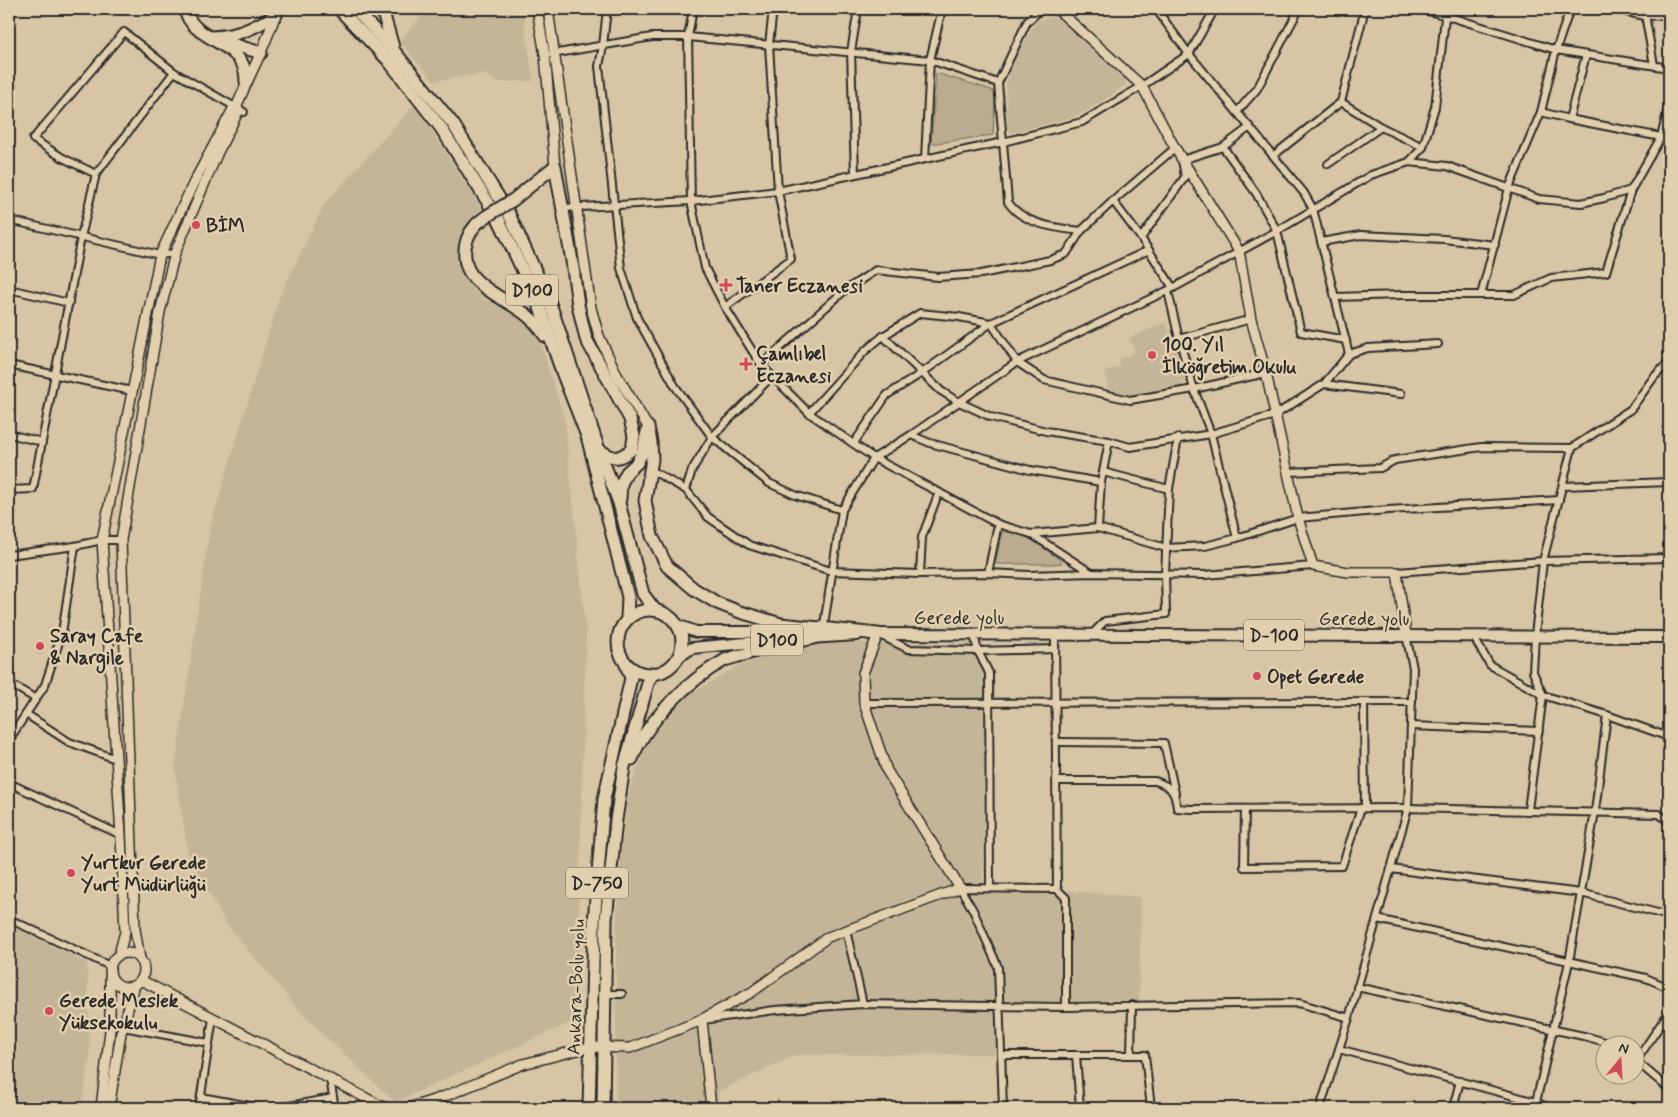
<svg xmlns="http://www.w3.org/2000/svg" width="1678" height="1117" font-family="Mynerve,sans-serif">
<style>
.built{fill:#c5b598}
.green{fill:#baab91;stroke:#726b5e}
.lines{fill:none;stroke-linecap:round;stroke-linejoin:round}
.street-casing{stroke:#2b2b2b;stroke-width:10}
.secondary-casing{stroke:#2b2b2b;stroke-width:12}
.primary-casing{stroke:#2b2b2b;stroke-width:14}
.highway-casing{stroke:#2b2b2b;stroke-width:15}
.street{stroke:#e2cfad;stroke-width:6}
.secondary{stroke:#e2cfad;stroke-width:9}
.primary{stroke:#e2cfad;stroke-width:10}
.highway{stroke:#e2cfad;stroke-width:11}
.highway-bridge-casing{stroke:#2b2b2b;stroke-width:15;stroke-linecap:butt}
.highway-bridge{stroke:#e2cfad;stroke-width:11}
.poi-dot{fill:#d1495b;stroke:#e2cfad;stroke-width:2}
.labels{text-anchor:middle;stroke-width:5;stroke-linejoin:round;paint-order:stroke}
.shield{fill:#e2cfad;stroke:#625c52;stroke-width:1}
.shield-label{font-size:18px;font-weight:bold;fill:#2b2b2b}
.poi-label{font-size:19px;font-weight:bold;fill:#2b2b2b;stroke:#e2cfad;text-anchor:start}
.street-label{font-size:19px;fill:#2b2b2b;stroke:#e2cfad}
</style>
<rect width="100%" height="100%" fill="#d7c5a5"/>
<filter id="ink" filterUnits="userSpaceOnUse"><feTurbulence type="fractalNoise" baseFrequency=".02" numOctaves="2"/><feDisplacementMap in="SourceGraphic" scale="10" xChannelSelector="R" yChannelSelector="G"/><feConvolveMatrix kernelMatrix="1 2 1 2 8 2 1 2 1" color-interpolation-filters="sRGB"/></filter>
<g filter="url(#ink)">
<g class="built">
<path d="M428,9H523L533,81L495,82L484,74L434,81L399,41Z"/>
<path d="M1054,16L1126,77L1125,85L1100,103L1075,117L1010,133L1007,127L1006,84L1017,55L1036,21Z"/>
<path d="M415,104L483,211L471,218L462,231L458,243V256L462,277L470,287L481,297L519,318L538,335L565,421L586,631L576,1020L395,1102L303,1015L226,924L188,853L175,768L210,527L279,298L324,204Z"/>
<path d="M1166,322L1186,381L1179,389L1126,396L1109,392L1105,372L1120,366L1119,359L1135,352L1129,338Z"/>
<path d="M827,643H970L985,675L983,884L1141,897L1139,1000L996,1002L995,1054L796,1055L719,1091L717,1108H616V938L620,859L629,791L649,739L687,696L738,666L793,647Z"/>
<path d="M13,927L87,963L90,1059L81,1108H9V940Z"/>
</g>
<g class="green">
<path d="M936,73L992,90L995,96L993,135L931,144Z"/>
<path d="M1002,532C1024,530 1043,548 1060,560L1062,563L1053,564H995Z"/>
</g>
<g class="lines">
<defs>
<g id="street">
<path d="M607,9L603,46L599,66L621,268L637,318L675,386L712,437L769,483L795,495L842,510"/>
<path d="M693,9L688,37L691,201L705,268L725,307L761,365L809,413L874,458L998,524L1031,534L1098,528L1166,548L1205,546L1237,538L1298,518L1388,510L1559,500"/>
<path d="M1041,9L1027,22L998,83L1008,202C1023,225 1057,228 1081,231"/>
<path d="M1419,9L1444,15L1556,50L1669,68"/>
<path d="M1613,9L1645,16L1669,15"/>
<path d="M1644,9L1654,65"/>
<path d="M9,13L12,9"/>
<path d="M552,54L652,37H688L930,60L998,83"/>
<path d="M1341,102L1381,127L1423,147"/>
<path d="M1237,112L1257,89L1299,9"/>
<path d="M1541,112L1569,119L1661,137"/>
<path d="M1569,119L1586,55"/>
<path d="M1223,147L1256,193L1277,231L1301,332L1346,340"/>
<path d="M1274,155L1341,102L1365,9"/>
<path d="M925,159L930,60L942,9"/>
<path d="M1409,162L1423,147L1435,107L1446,9"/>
<path d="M1328,164L1381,127"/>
<path d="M96,174L63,158L33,139L124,32L174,72L244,112"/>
<path d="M855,174L851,52L858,9"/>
<path d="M1113,201L1141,238L1173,288"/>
<path d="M563,208L691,201L778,191L1003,142L1082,122L1142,86L1189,54L1215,9"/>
<path d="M9,220L160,255L175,253"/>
<path d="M1141,238L1185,177L1182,160L1223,147L1250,127"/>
<path d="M1321,242L1361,235L1444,239L1495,245"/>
<path d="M9,289L69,303"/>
<path d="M1168,291L1179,339L1194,389L1211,434L1237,538"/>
<path d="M1481,295H1514L1551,278L1606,272L1631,190"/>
<path d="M1335,297L1401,295H1481L1509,188L1541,112L1556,50L1570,9"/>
<path d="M725,307L791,259L778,191L769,45L773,9"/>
<path d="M883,336L941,391L959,402L991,417L1046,431L1109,441L1130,447L1211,434L1275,415L1324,384L1349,354L1313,209L1304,193L1189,54L1156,9"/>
<path d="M1179,339L1251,319"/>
<path d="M1349,354L1368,348L1438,344"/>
<path d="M9,365L132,391"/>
<path d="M761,365L844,291L876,270L938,277L981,274L1050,260L1066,254L1081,231L1113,201L1175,148"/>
<path d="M1324,384L1401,394"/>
<path d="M809,413L865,351L883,336L920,313L959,317L991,323L1017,362L1044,380L1130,400L1194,389L1266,373"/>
<path d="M9,434L42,442"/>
<path d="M911,435L930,443L1030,470L1101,482"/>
<path d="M854,443L887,395L922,373L991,323L1149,250"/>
<path d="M1572,448L1631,409L1654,377L1669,362"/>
<path d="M651,470L686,490L708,517L749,545L831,571L920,574L988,573L1029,575L1091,573L1205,575L1313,566"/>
<path d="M1103,472L1169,489"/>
<path d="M1288,472L1380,468L1395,460L1481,447L1572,448L1543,561L1535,636L1533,672L1543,695L1528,810"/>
<path d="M1563,486L1669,482"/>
<path d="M9,490L33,489L81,237L96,174L174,72"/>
<path d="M686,490L692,470L712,437L772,376"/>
<path d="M1098,528L1101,482L1109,441"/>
<path d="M1031,534L1090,572"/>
<path d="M9,555L75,546L102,540H121"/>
<path d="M1397,572L1543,561L1669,558"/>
<path d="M988,573L998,524"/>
<path d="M920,574L922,537L939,492"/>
<path d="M823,631L842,510L874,458L911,435L1017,362L1173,288L1277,231L1371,175L1409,162L1447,166L1539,199L1581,203L1604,198L1631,190L1661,137L1669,105"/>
<path d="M974,635L978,651L989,673L990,888"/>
<path d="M1055,635L1057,889L1066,898V1007"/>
<path d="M1091,635L1105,621L1166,614L1165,574L1169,489L1178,438"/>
<path d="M882,636L908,649L978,651L1055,649"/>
<path d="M1473,636L1490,665L1543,695L1607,715L1669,737"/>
<path d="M9,683L36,699"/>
<path d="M1364,702L1365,808"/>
<path d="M864,703L1412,702"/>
<path d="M26,714L69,742L116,759"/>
<path d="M1411,726L1539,731"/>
<path d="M9,740L45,685L62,633L75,546"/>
<path d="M1057,742L1164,743L1175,793"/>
<path d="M1057,781H1155C1171,786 1175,791 1177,808L1191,809L1408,808L1659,814L1669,822"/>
<path d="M9,783L121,835"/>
<path d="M1245,809L1244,867L1342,866L1361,808"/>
<path d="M1391,869L1581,893L1669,916"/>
<path d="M9,919L110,966"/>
<path d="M1377,919L1646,978L1669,988"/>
<path d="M846,930L863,1004"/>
<path d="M1357,987L1588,1037L1612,1044"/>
<path d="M604,994H622"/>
<path d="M703,1020L775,1010L863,1004L1066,1007L1299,1003L1349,1018"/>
<path d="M123,1027L209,1043"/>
<path d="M1339,1049L1536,1102L1549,1108"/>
<path d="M1001,1055H1145L1151,1108"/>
<path d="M1076,1055L1080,1108"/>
<path d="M1131,1055L1132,1005"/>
<path d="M1636,1061L1669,1012"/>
<path d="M1636,1061L1669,1089"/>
<path d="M330,1079L335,1108"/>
<path d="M201,1097L261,1108"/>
<path d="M1536,1102L1569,962L1595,812L1607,715"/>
<path d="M199,1108L213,1018"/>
<path d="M278,1108L333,1098"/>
<path d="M1003,1108L998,967L973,910L960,888L1057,889"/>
<path d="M1320,1108L1349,1018L1408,808L1413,668L1406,635"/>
<path d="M1453,1108L1460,1081"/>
</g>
<g id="secondary">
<path d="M537,9L545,55L555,166"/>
<path d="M548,9L591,308L599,336L617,375L648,427"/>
<path d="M1057,9L1142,86L1175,148L1239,251L1251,319L1266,373L1298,518L1313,566L1348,572H1397L1406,635"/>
<path d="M236,108C249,75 268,43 277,9"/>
<circle cx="127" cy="970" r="17"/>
<path d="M119,954L125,932L121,835L102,540L160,255L194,182L234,107"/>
<path d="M140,959L135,929L121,540L160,312L175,253L218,152L239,110"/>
<path d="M141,980L385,1108"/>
<path d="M702,1020L711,1108"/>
<path d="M101,1108L110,1030V977"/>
<path d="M109,1108L121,1033L135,985"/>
<path d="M409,1108L443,1097L523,1064L590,1047L630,1048L697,1022L752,992L828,937L960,888L887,771L864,703L863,673L878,634"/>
</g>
<g id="primary">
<path d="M677,625L696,632H818"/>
<path d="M870,634L1669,637"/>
<path d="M809,638L857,635"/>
<path d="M678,657L692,648L788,639"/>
</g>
<g id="highway">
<path d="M185,9C191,37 228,40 242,63C245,69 246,76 246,82"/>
<path d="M339,9L388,60L441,128L499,220L539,305L562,372L587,436L628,597L627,619"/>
<path d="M355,9L394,51L453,124L509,214L550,303L599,450L619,503L643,594L655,610"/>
<path d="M382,9L393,47"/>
<path d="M211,37C238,36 252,29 276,15"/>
<path d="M222,41L261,53"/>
<path d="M513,200L555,166L572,261L578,305L586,339L630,419L634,436L632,449C618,461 614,459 599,450"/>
<path d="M487,216C483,219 478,222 475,226C461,242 461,267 477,281C499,302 528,307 545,336"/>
<path d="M648,427L651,442L652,459L645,501L652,536L667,566L694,589L717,603L740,612L781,624L878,634"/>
<path d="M620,499L621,484L627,472L637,463L643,451L647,432"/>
<circle cx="650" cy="642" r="32"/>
<path d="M632,759C646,721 690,679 725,660C731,658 738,656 743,655C767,647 790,643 814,638"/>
<path d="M589,1108L594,922L604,799L631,678L625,662"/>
<path d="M603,1108L606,920L616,820L624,767L648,683L653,673"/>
</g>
</defs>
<use href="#street" class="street-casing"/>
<use href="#secondary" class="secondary-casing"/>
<use href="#primary" class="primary-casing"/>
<use href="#highway" class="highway-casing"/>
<use href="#street" class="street"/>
<use href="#secondary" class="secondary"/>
<use href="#primary" class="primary"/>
<use href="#highway" class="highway"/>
<defs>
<path id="highway-bridge" d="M487,216L513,200"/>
</defs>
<use href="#highway-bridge" class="highway-bridge-casing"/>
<use href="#highway-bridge" class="highway-bridge"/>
</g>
</g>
<g class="poi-dot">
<circle cx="196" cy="225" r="5"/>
<path d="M723.5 277.5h5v5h5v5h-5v5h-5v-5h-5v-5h5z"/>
<circle cx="1152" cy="355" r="5"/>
<path d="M743.5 356.5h5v5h5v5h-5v5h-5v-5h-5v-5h5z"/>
<circle cx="40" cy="646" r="5"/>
<circle cx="1257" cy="676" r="5"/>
<circle cx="71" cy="873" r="5"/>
<circle cx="49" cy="1011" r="5"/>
</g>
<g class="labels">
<g class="shield">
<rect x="506" y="274.5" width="52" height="31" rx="4"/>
<rect x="1244" y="619.5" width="60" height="31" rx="4"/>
<rect x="751" y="624.5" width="52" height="31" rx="4"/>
<rect x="566" y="867.5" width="62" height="31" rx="4"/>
</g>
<g class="shield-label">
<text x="532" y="296">D100</text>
<text x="1274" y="641">D-100</text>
<text x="777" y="646">D100</text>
<text x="597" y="889">D-750</text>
</g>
<g class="poi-label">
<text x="206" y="232">BİM</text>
<text x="736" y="292">Taner Eczanesi</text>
<text x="1162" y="351">100. Yıl<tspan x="1162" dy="22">İlköğretim Okulu</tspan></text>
<text x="756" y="360">Çamlıbel<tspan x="756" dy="22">Eczanesi</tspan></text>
<text x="50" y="642">Saray Cafe<tspan x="50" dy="22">&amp; Nargile</tspan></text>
<text x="1267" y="683">Opet Gerede</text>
<text x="81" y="869">Yurtkur Gerede<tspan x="81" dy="22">Yurt Müdürlüğü</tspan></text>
<text x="59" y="1007">Gerede Meslek<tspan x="59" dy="22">Yüksekokulu</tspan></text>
</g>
<g class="street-label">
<text x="959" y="624">Gerede yolu</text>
<text x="1364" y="625">Gerede yolu</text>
<text transform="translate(575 987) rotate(-88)" y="7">Ankara-Bolu yolu</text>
</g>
</g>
<rect width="1678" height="1117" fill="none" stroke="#e2cfad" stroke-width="30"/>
<rect x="15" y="15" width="1648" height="1087" fill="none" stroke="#2b2b2b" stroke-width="2" filter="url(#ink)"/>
<g transform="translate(1620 1060) rotate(18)"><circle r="24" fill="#e2cfad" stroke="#998d79"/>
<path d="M0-4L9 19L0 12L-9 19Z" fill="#d1495b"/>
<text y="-8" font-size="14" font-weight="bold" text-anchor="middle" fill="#2b2b2b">N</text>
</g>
</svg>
